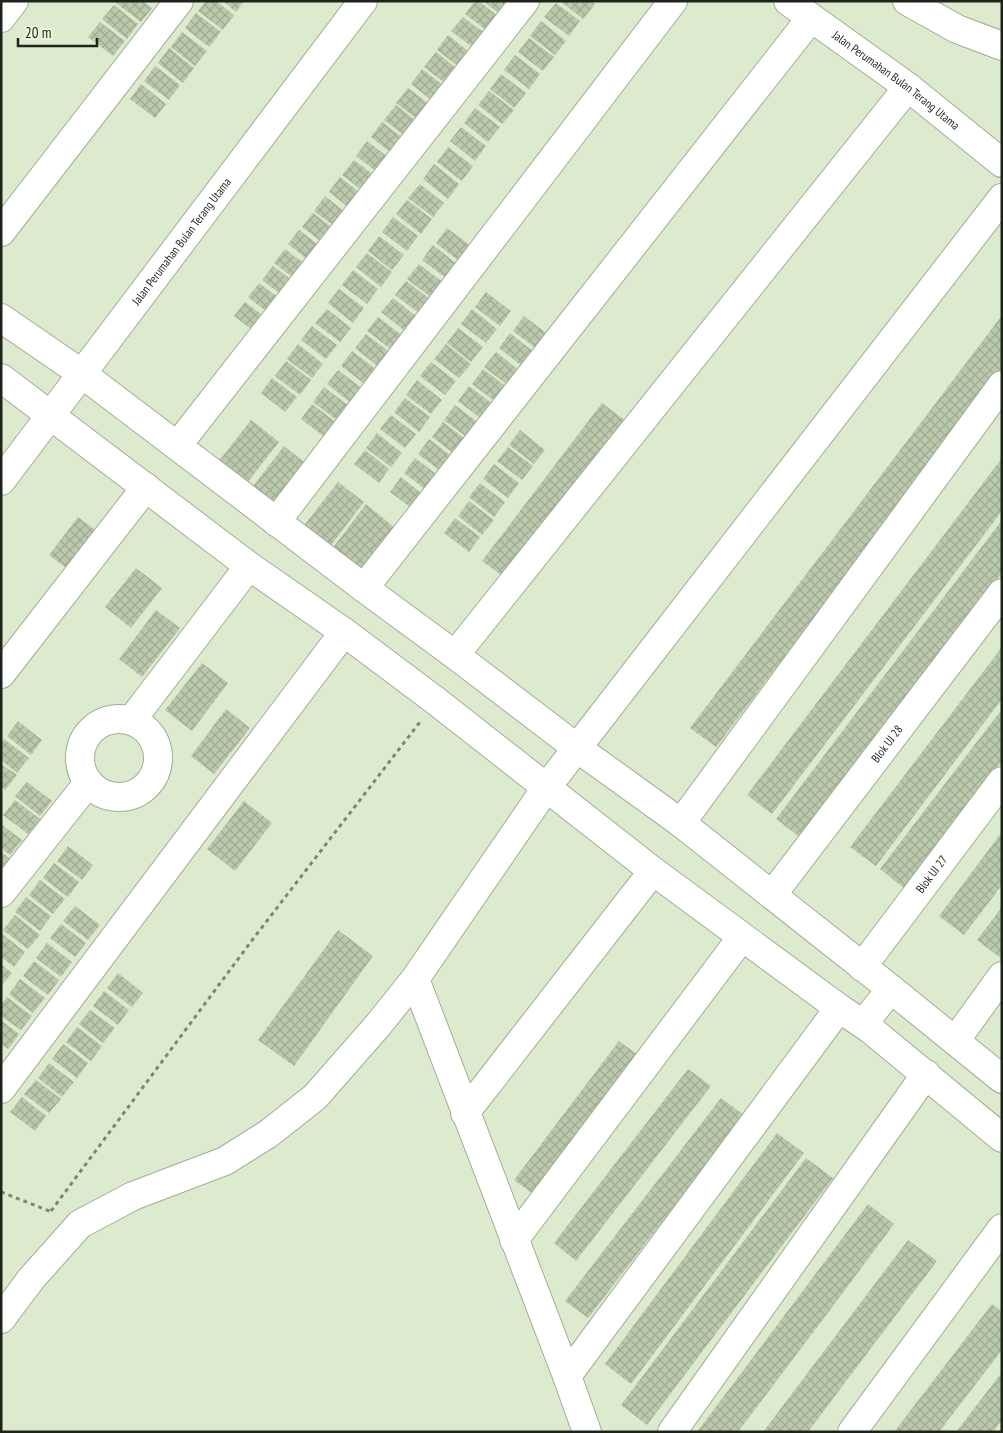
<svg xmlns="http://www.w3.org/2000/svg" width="1003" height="1433" font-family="'PT Sans Narrow',sans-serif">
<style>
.building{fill:url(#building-cross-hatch)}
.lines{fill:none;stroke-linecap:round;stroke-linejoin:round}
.minor-casing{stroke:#a0ae92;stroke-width:30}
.path{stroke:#7c8773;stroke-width:3;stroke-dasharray:4 4;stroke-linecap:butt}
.minor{stroke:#fff;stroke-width:28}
.labels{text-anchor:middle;stroke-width:4;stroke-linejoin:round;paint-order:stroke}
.street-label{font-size:12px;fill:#1e2419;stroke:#eaf9db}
</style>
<defs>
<pattern id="building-cross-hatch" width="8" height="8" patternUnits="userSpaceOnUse" patternTransform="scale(1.25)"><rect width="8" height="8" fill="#bac8ac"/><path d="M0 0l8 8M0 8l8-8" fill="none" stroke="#9fac93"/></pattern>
</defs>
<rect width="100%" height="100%" fill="#dcebce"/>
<g class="building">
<path d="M117,1H143L152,8L141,22L116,3Z"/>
<path d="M206,1H216L234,15L223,30L198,11Z"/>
<path d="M223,1H244L236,12Z"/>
<path d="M475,1H479L501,19L490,33L465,14Z"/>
<path d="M483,1H512L501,15Z"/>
<path d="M560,1H591L595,4L583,19Z"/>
<path d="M556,3L580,21L569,36L544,17Z"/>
<path d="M114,5L138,24L127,39L102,19Z"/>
<path d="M196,13L221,32L209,47L185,28Z"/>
<path d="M463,17L487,35L476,50L451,31Z"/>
<path d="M541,21L566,41L555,55L530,36Z"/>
<path d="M100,22L125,41L113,56L88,37Z"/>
<path d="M182,32L207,51L195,66L171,47Z"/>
<path d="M448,35L473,55L462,69L437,50Z"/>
<path d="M529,38L554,57L543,71L518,52Z"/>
<path d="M169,48L194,68L183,83L158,63Z"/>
<path d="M436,52L460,71L449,86L424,67Z"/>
<path d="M515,55L540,74L529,89L504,70Z"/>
<path d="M155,66L180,85L169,100L144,81Z"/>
<path d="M422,69L447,88L435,103L411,84Z"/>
<path d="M501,74L526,93L514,108L490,89Z"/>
<path d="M141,84L166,104L155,118L130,99Z"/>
<path d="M408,88L433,107L421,122L396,103Z"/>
<path d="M489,91L514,110L502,124L478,105Z"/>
<path d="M396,105L420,124L409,139L384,120Z"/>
<path d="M475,108L500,127L488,142L464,123Z"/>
<path d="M382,122L407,141L395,156L371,137Z"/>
<path d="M461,127L486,146L475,161L450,141Z"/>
<path d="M367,141L392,160L381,175L356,156Z"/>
<path d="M448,147L473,166L462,181L437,162Z"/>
<path d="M354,160L379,179L367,194L342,175Z"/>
<path d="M434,164L459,184L448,199L423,179Z"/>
<path d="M340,177L364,196L353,211L329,192Z"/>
<path d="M420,184L444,203L433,217L408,198Z"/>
<path d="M325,196L350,216L339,230L314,211Z"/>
<path d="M407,200L432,219L421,234L396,214Z"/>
<path d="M313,213L338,232L327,246L302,227Z"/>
<path d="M393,217L418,236L407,251L382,232Z"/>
<path d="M447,228L472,247L460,262L436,243Z"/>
<path d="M299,230L324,249L313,264L288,244Z"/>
<path d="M379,236L404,255L392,270L368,251Z"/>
<path d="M433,245L458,265L447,279L422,260Z"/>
<path d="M285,249L310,268L299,282L274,263Z"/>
<path d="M367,253L392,272L381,287L356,267Z"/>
<path d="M419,264L444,283L432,298L407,279Z"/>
<path d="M273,266L298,285L287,299L262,280Z"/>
<path d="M353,270L378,289L367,304L342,285Z"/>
<path d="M406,281L431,300L420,314L395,295Z"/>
<path d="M259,283L284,302L273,317L248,297Z"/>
<path d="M339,289L364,308L353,323L328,303Z"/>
<path d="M486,292L511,311L500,326L475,307Z"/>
<path d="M393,298L417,317L406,332L381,312Z"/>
<path d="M245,302L270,321L259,335L234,316Z"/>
<path d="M327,309L351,328L340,342L315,323Z"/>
<path d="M472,309L497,329L486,343L461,324Z"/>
<path d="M524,316L549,335L538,350L513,331Z"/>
<path d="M378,317L403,336L392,350L367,331Z"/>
<path d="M1000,318L1002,320V368L716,747L690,728Z"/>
<path d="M312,326L337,345L326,359L301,340Z"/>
<path d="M458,328L483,347L471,362L447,343Z"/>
<path d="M510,333L535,353L523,367L499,348Z"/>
<path d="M366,334L391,353L380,368L355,348Z"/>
<path d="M298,344L323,364L312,378L287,359Z"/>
<path d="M446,344L471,364L459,378L434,359Z"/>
<path d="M352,351L377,370L366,385L341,366Z"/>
<path d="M496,352L520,371L509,386L484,367Z"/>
<path d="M286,361L311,380L300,395L275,376Z"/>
<path d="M431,362L456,381L445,395L420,376Z"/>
<path d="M483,369L508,388L497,403L472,384Z"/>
<path d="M338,370L363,389L351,403L327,384Z"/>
<path d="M272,378L297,397L285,412L261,393Z"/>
<path d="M417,380L442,400L431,414L406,395Z"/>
<path d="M469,386L494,405L483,420L458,401Z"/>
<path d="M324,387L349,406L338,421L313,402Z"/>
<path d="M405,398L430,417L419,432L394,412Z"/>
<path d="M602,403L627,422L508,580L482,561Z"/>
<path d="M312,404L337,423L326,438L301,419Z"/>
<path d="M455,405L480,424L469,439L444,420Z"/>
<path d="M391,415L416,434L405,448L380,429Z"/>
<path d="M251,420L279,442L243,488L215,466Z"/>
<path d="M443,422L468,441L457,456L432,437Z"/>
<path d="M520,430L545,450L534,464L509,445Z"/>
<path d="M377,433L402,453L391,467L366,448Z"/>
<path d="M429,439L454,458L443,473L418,454Z"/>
<path d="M284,446L309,466L273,514L247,494Z"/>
<path d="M508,447L533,466L522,480L497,461Z"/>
<path d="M365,450L389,469L379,483L354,464Z"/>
<path d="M415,458L440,477L429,492L404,473Z"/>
<path d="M1002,458V511L772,814L747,795Z"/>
<path d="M494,464L519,483L508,498L483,479Z"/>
<path d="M401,477L425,496L414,510L390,492Z"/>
<path d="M338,482L364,502L325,553L298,533Z"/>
<path d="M480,483L505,502L494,517L469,497Z"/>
<path d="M469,501L494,520L482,535L458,516Z"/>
<path d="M366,504L394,527L354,579L326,557Z"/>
<path d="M78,517L103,536L74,574L49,555Z"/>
<path d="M455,518L480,537L469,552L444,533Z"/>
<path d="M1002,520V573L801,838L776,819Z"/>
<path d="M136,568L162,588L131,628L105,607Z"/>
<path d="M156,610L180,628L142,677L119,659Z"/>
<path d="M1002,647V699L876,866L850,847Z"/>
<path d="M202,663L228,683L192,731L165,710Z"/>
<path d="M226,709L250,728L214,774L191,756Z"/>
<path d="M1002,709V761L905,889L880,869Z"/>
<path d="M18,721L42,740L31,755L7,736Z"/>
<path d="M4,739L29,758L17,773L1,760V742Z"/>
<path d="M1,764L17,775L5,790L1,787Z"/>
<path d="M27,782L52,801L40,816L15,796Z"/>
<path d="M15,800L40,819L28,834L3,815Z"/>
<path d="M244,801L272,823L235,871L207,849Z"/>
<path d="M1,824L22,840L10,855L1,848Z"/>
<path d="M1002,832V885L964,935L939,916Z"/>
<path d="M68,846L93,865L82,880L57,861Z"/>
<path d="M1,852L10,859L1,870Z"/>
<path d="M54,863L79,882L68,897L43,878Z"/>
<path d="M40,880L65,899L53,914L29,895Z"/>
<path d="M26,897L51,916L40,931L15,912Z"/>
<path d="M75,906L100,925L88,940L63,921Z"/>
<path d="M1002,907V959L977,940Z"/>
<path d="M15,915L40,935L28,949L3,930Z"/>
<path d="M61,924L86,943L75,957L50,938Z"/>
<path d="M338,930L373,956L294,1066L258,1040Z"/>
<path d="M1,933L25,952L14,967L1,957Z"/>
<path d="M47,943L72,962L61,977L36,958Z"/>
<path d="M34,961L59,980L48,995L23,976Z"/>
<path d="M1,964L12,973L1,986Z"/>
<path d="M118,973L143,993L132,1007L107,988Z"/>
<path d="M20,979L45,998L33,1013L9,994Z"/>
<path d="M104,991L129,1010L118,1025L93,1006Z"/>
<path d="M7,997L32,1016L21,1030L1,1016V1005Z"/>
<path d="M90,1010L115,1028L103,1043L79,1024Z"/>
<path d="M1,1020L19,1034L8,1049L1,1044Z"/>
<path d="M77,1027L102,1046L91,1061L66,1042Z"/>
<path d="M619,1041L642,1058L537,1197L514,1180Z"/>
<path d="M63,1044L88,1063L77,1078L52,1059Z"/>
<path d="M49,1063L74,1082L62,1097L38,1078Z"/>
<path d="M688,1069L711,1086L576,1261L554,1243Z"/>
<path d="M36,1080L61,1099L49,1113L24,1094Z"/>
<path d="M22,1097L46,1116L35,1131L10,1112Z"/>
<path d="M721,1098L744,1115L588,1318L565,1301Z"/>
<path d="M777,1133L804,1153L631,1384L605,1364Z"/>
<path d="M806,1158L833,1178L647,1425L621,1405Z"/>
<path d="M868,1204L894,1224L842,1294L738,1432H697Z"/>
<path d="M908,1240L937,1261L853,1372L808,1432H763Z"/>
<path d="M992,1304L1002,1312V1350L939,1432H894Z"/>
<path d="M1002,1372V1420L993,1432H956Z"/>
</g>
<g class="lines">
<defs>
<g id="minor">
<path id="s1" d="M788,1L908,87L1002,163"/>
<path d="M907,1L957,29L1002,46"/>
<path d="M1,18L14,1"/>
<path d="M1,232L179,1"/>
<path d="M1,318L81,373L364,588L455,655L577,748L681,823L891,989L1002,1079"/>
<path d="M1,378L249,566L344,632L436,701L653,871L839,1008L870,1029L1002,1138"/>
<path d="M177,446L525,1"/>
<path id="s2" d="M1,481L363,1"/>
<path d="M276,522L673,1"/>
<path d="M364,588L811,18"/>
<path d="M455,655L908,87"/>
<path d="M1,674L146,487"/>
<circle cx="119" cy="758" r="39"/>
<path d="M131,721L249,566"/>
<path d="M681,823L1002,385"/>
<path d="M1,893L88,783"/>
<path id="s3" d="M772,895L1002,593"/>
<path id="s4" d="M862,967L1002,781"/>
<path d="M415,979L567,1376L587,1432"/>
<path d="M863,1024L891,989"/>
<path d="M955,1041L1002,976"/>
<path d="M1,1089L344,632"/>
<path d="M465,1113L653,871"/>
<path d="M514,1240L742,937"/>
<path d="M1,1319L31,1279L80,1224L133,1196L225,1161L268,1134L315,1097L379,1024L415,979L546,788L577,748L1002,198"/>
<path d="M567,1376L839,1008"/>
<path d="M672,1432L926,1074"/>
<path d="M852,1432L1002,1228"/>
</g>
</defs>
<use href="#minor" class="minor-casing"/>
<g class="path">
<path d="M1,1192L52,1212"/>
<path d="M51,1211L253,939L420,722"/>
</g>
<use href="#minor" class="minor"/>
</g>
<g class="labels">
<g class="street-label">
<text dy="4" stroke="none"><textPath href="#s1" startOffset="134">Jalan Perumahan Bulan Terang Utama</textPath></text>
<text dy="4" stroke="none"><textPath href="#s2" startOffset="300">Jalan Perumahan Bulan Terang Utama</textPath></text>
<text dy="4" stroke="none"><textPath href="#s3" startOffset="190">Blok UJ 28</textPath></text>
<text dy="4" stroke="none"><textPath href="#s4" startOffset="116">Blok UJ 27</textPath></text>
</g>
</g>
<rect width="1003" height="1433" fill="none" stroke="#1e2419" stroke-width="5"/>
<path d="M18 38v8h79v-8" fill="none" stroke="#1e2419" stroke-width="2.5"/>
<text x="25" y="38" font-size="15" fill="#1e2419" stroke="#eaf9db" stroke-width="4" paint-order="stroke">20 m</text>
</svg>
